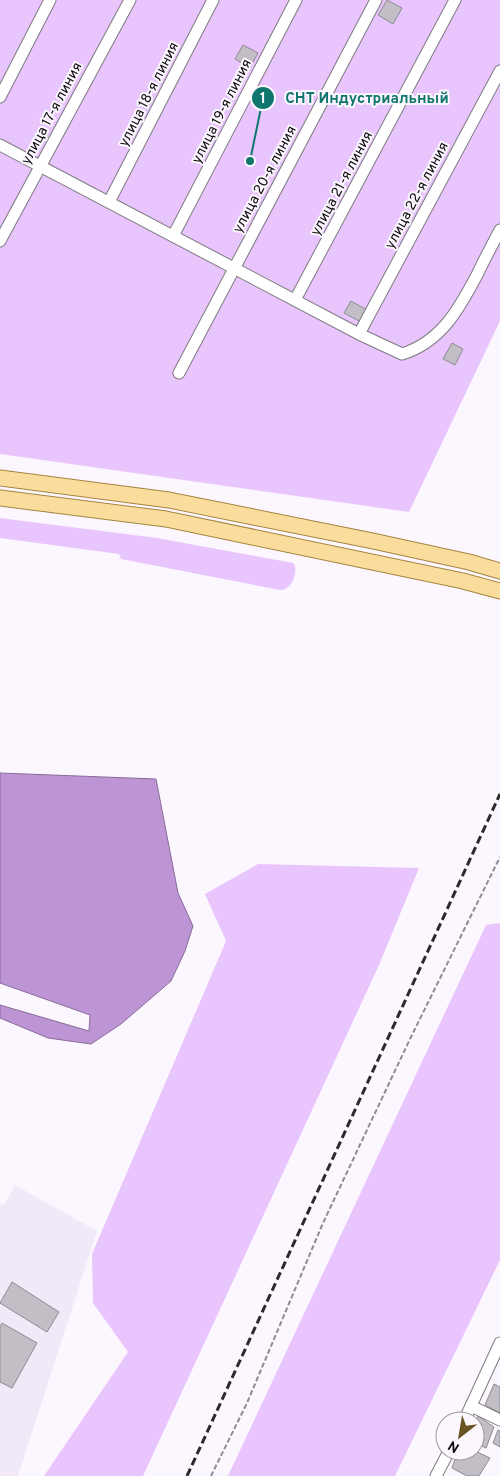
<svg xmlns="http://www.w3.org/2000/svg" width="500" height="1476" font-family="Overpass,sans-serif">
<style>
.built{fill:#f1e9f7}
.green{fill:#e8c5fd}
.water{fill:#bd95d4;stroke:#886c99}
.building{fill:#c3bec6;stroke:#8e8a91}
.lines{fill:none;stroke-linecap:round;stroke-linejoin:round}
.minor-casing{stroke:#7e7a80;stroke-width:13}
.major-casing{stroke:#a48540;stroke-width:17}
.path{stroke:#8f8b91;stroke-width:2;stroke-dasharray:5 2.5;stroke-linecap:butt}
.minor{stroke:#fff;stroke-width:11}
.major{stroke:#fadd9d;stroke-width:15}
.rail{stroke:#2c2a2d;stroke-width:3;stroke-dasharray:8 4;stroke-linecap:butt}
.labels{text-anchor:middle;stroke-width:4;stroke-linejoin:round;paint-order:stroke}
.street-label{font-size:14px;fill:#0d0b0e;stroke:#fcf7ff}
.leader{fill:none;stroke:#0f766e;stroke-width:2}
.callout-dot{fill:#0f766e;stroke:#fcf7ff;stroke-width:2}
.mark-label{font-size:15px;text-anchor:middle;font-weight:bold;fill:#fff}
.callout-label{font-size:15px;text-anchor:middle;font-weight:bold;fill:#0f766e;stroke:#fcf7ff;stroke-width:4;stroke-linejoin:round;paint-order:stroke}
</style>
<rect width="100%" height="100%" fill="#fcf7ff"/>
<path class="built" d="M15,1185L97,1231L18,1476H0V1204L4,1205Z"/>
<g class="green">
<path d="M0,0H500V321L409,512L0,454Z"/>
<path d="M0,518L157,538L293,563L295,566C297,576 291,590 280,590L121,559L119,554L0,538Z"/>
<path d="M258,864L419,868L379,965L143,1476H44L128,1352L93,1303L92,1254L226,941L205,894Z"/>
<path d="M500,923V1260L395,1476H228L486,925Z"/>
</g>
<path class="water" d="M0,773L156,779L178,893L193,926L185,951L171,981L121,1024L91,1044L48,1038L0,1018V1005L89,1031L90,1015L0,983Z"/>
<g class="building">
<path d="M387,0L402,8L393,24L378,15Z"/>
<path d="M243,45L258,53L250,68L235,59Z"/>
<path d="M351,301L367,310L361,322L344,313Z"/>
<path d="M452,343L463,349L455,365L443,359Z"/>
<path d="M12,1282L59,1312L47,1332L0,1303Z"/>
<path d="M2,1323L37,1343L12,1388L0,1382V1327Z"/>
<path d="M494,1384L500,1387V1413L485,1405Z"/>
<path d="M478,1416L494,1427L486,1448L475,1443V1423Z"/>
<path d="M498,1430L500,1431V1447L493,1443Z"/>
<path d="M458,1451H475L490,1458L479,1476H467L452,1468Z"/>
</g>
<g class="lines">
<defs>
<g id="minor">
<path d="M0,97L50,0"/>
<path d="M0,145L359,334L402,354C441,342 459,309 477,275C484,260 492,245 500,230"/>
<path d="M109,202L213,0"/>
<path d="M173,236L296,0"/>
<path d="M0,241L130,0"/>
<path d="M295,300L455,0"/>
<path d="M359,334L500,71"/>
<path d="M179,373L376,0"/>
<path d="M471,1406L500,1420"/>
<path d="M464,1421L500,1343"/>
<path d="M436,1476L449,1451"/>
</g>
<g id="major">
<path d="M0,478L169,500L373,541L469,562L500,571"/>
<path d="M0,498L166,519L463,581L500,591"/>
</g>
</defs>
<use href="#minor" class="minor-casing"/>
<use href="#major" class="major-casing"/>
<path class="path" d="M211,1476L247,1403L323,1223L410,1039L500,857"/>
<use href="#minor" class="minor"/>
<use href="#major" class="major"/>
<path class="rail" d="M187,1476L500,794"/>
</g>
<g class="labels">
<g class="street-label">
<text transform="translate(148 94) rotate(-63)" y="5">улица 18-я линия</text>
<text transform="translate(221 111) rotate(-63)" y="5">улица 19-я линия</text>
<text transform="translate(51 113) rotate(-62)" y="5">улица 17-я линия</text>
<text transform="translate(264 179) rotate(-62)" y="5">улица 20-я линия</text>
<text transform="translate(341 183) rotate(-62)" y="5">улица 21-я линия</text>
<text transform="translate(416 195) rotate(-62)" y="5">улица 22-я линия</text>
</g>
</g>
<path class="leader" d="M250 161L263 98"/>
<g class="callout-dot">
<circle cx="250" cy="161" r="5"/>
<circle cx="263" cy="98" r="12"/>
</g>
<g class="mark-label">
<text x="263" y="103">1</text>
</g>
<g class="callout-label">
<text x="367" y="103">СНТ Индустриальный</text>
</g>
<g transform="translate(460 1436) rotate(211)"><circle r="24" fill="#fcf7ff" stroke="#9c999f"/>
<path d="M0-4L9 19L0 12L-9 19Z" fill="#695423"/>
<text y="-8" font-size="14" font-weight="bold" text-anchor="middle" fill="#0d0b0e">N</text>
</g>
</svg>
